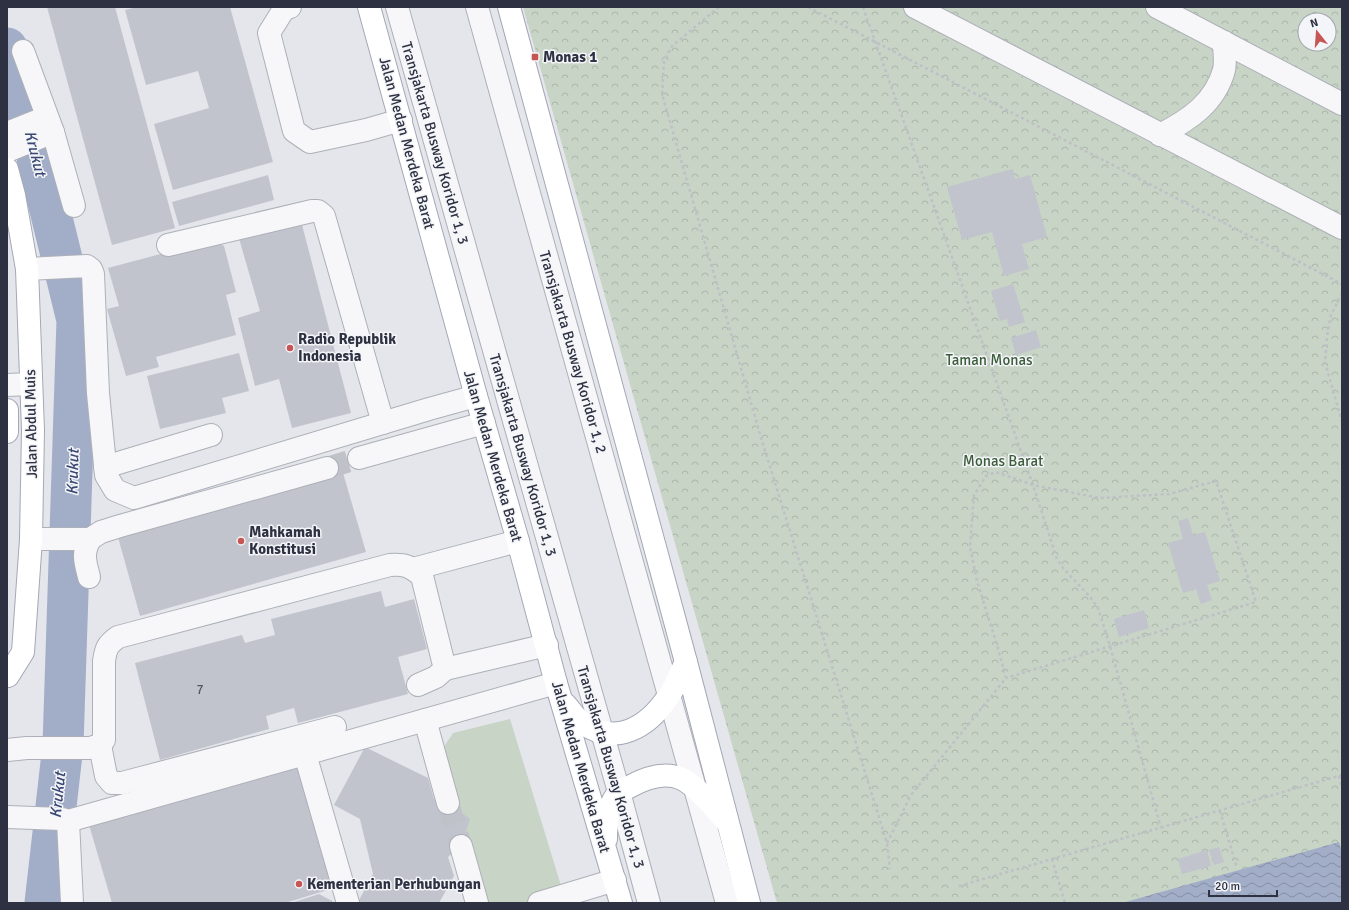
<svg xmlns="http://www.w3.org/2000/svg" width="1349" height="910" font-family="Signika,sans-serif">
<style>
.green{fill:#c7d4c6}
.park{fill:url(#park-crowns);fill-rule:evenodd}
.water{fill:url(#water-waves)}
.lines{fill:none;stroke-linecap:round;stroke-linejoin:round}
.river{stroke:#a2aec8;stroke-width:41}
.building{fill:#c2c4cd}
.minor-tunnel{stroke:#bfc2c9;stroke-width:22;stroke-dasharray:22 11;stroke-linecap:butt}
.minor-casing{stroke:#adb0b8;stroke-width:24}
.major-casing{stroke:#a4a8b6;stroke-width:24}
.path{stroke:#bec0c6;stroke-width:2.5;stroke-dasharray:3 3;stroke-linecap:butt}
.minor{stroke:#f7f7f9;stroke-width:22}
.major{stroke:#fff;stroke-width:22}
.poi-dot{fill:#c55654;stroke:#f4f5f8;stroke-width:1.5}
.labels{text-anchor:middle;stroke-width:3;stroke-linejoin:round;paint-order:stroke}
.number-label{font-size:13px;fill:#525665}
.poi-label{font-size:15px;font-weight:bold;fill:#2d3142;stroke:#f4f5f8;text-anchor:start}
.street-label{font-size:15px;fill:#2d3142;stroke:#f4f5f8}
.park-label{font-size:15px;fill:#3c5d3b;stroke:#f4f5f8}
.water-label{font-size:16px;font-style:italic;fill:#3a4974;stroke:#f4f5f8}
</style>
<defs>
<pattern id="park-crowns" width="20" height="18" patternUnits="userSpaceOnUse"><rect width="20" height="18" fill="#c7d4c6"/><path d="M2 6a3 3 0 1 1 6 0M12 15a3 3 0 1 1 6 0" fill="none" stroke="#abb6ab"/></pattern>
<pattern id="water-waves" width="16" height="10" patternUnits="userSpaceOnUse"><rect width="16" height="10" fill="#a2aec8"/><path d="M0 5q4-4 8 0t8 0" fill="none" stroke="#848ea4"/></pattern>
</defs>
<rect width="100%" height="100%" fill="#e4e6eb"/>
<path class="green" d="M510,719L566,902L562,903H479L438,756L453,733Z"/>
<path class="park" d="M523,7H1342V903H777ZM1305,20H1329V44H1305Z"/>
<path class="water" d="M1339,842L1342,852V903H1122Z"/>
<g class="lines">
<path class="river" d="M7,48L13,59L77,320L63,745L45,903"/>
</g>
<g class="building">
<path d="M47,7H115L175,228L112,245Z"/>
<path d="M137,7H230L273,162L173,190L154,124L209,108L198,71L146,85L125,10Z"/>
<path d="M1013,169L1015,179L1030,175L1047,237L1022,244L1029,269L1004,276L992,232L962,240L947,187Z"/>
<path d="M268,175L274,200L179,226L172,202Z"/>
<path d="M300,217L351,413L292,428L279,379L255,386L238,318L260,311L238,235Z"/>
<path d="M213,240L224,246L236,292L226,295L236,335L156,357L159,367L126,376L107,309L119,306L108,268Z"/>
<path d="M1013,284L1025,322L1009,327L1007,319L1000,321L991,291Z"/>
<path d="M1036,330L1041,347L1016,355L1011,338Z"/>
<path d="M239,353L249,391L222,398L226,413L160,429L147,376Z"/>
<path d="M341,466L366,552L140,616L116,530Z"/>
<path d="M1188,518L1193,535L1205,532L1220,581L1207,585L1212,600L1201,604L1196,589L1183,593L1168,543L1183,539L1178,521Z"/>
<path d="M381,591L385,607L414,599L427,649L398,657L408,694L298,723L294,708L266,716L269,729L160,760L135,663L242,635L245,643L275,635L271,619Z"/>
<path d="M1144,610L1149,628L1119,637L1114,619Z"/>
<path d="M365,747L428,778L434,799L448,803L470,819L461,846L448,857L454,876L439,903H361L358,902L373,874L360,819L334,805Z"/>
<path d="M296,760L334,888L285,903H112L87,818Z"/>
<path d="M1219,847L1224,862L1214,865L1209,850Z"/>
<path d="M1207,850L1211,866L1182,874L1178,859Z"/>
<path d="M319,894L332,901L333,903H291Z"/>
</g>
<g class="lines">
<g class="minor-tunnel">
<path d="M327,468L359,458"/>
<path d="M448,803L461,846"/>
</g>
<defs>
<g id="minor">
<path d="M290,7L284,9L269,33L294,131L310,142L366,130L401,120"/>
<path d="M397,7L619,792L649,903"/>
<path d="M477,7L727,903"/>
<path d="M915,7L1342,228"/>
<path d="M1157,7L1342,104"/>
<path d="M23,51L53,132L74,206"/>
<path d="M7,133L47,117"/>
<path d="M1160,135C1189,120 1215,103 1224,70C1226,61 1224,51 1224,42"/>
<path d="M7,151L53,132"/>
<path d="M168,245L312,211H318L324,216L383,423"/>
<path d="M27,269L87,266L91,269L93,274L98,393L106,475L115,490L134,498L429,409L476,396"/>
<path d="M7,385L31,384"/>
<path d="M359,458L484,423"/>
<path d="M105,467L211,435"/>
<path d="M31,539H90L101,532L120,526L327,468"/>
<path d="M413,569L518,541"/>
<path d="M89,577C85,561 82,554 90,539"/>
<path d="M445,669L547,645"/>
<path d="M425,720L448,803"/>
<path d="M100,745L106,776L112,783H122L335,727"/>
<path d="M7,750L27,748H90L100,745L104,740V661C106,648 107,645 118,637L390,565C405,564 410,566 422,576L445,669L436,677L418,685"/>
<path d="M305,754L348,903"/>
<path d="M7,817L62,819L68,821L556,683"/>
<path d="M68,821L72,903"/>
<path d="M461,846L477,903"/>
<path d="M539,903L615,880"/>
</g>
<g id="major">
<path d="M369,7L476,396L518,541L556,683L621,903"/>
<path d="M509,7L686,662L749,903"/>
<path d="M7,169L14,195L27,269L33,430L31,539L23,652L8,676"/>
<path d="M7,410V432"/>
<path d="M565,704C570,709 574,717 581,722C615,747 647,728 668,697C676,687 680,673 686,662"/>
<path d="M606,839C606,825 608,803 619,793C621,790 626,788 629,787C645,778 665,771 682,779C699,788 713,807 726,821"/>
</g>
</defs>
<use href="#minor" class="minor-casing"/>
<use href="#major" class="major-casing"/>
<g class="path">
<path d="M719,7L672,46L664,61L662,94L762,441L887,843L890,869"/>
<path d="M808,7L1342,284"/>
<path d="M863,7L1033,485L1057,559L1063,568L1090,597L1098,608L1110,646L1161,828"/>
<path d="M1342,293L1331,315L1327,336L1325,362L1342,422"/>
<path d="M1339,776L1342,787"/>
<path d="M1220,811L1237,868"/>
<path d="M887,843L911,795L1006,678L997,645L977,581L970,547L974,495L986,476L996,472L1033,485L1100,498L1169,494L1216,481L1256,602L1006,678"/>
<path d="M1052,859L1065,903"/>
<path d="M959,886L1342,775"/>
</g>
<use href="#minor" class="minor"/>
<use href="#major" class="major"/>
</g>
<g class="poi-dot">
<rect x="531" y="53" width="8" height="8" rx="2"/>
<circle cx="290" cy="348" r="4"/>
<circle cx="241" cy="541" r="4"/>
<circle cx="299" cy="884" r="4"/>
</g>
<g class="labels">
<g class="number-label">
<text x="200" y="694">7</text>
</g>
<g class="poi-label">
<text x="543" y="62">Monas 1</text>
<text x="298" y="344">Radio Republik<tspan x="298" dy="17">Indonesia</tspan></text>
<text x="249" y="537">Mahkamah<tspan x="249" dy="17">Konstitusi</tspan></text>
<text x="307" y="889">Kementerian Perhubungan</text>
</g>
<g class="street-label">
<text transform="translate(407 143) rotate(75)" y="5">Jalan Medan Merdeka Barat</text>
<text transform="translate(435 143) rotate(74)" y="5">Transjakarta Busway Koridor 1, 3</text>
<text transform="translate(573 352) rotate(74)" y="5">Transjakarta Busway Koridor 1, 2</text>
<text transform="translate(31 424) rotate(-91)" y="5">Jalan Abdul Muis</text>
<text transform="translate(523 455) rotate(74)" y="5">Transjakarta Busway Koridor 1, 3</text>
<text transform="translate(493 456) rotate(74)" y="5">Jalan Medan Merdeka Barat</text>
<text transform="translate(581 767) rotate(74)" y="5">Jalan Medan Merdeka Barat</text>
<text transform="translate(611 767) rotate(74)" y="5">Transjakarta Busway Koridor 1, 3</text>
</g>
<g class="park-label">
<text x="989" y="365">Taman Monas</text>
<text x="1003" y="466">Monas Barat</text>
</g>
<g class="water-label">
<text transform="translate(36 153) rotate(76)" y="6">Krukut</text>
<text transform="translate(72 472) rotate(-88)" y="6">Krukut</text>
<text transform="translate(57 795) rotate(-84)" y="6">Krukut</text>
</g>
</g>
<rect width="1349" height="910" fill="none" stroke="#2d3142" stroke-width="16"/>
<g transform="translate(1317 32) rotate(343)"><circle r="19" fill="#f4f5f8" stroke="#a4a7af"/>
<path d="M0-3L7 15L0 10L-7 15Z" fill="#c55654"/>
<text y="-6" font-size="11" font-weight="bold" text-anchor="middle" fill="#2d3142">N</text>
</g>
<path d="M1209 890v6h68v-6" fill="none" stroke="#2d3142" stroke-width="2"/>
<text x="1215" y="890" font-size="12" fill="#2d3142" stroke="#f4f5f8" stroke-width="3" paint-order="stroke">20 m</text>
</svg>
